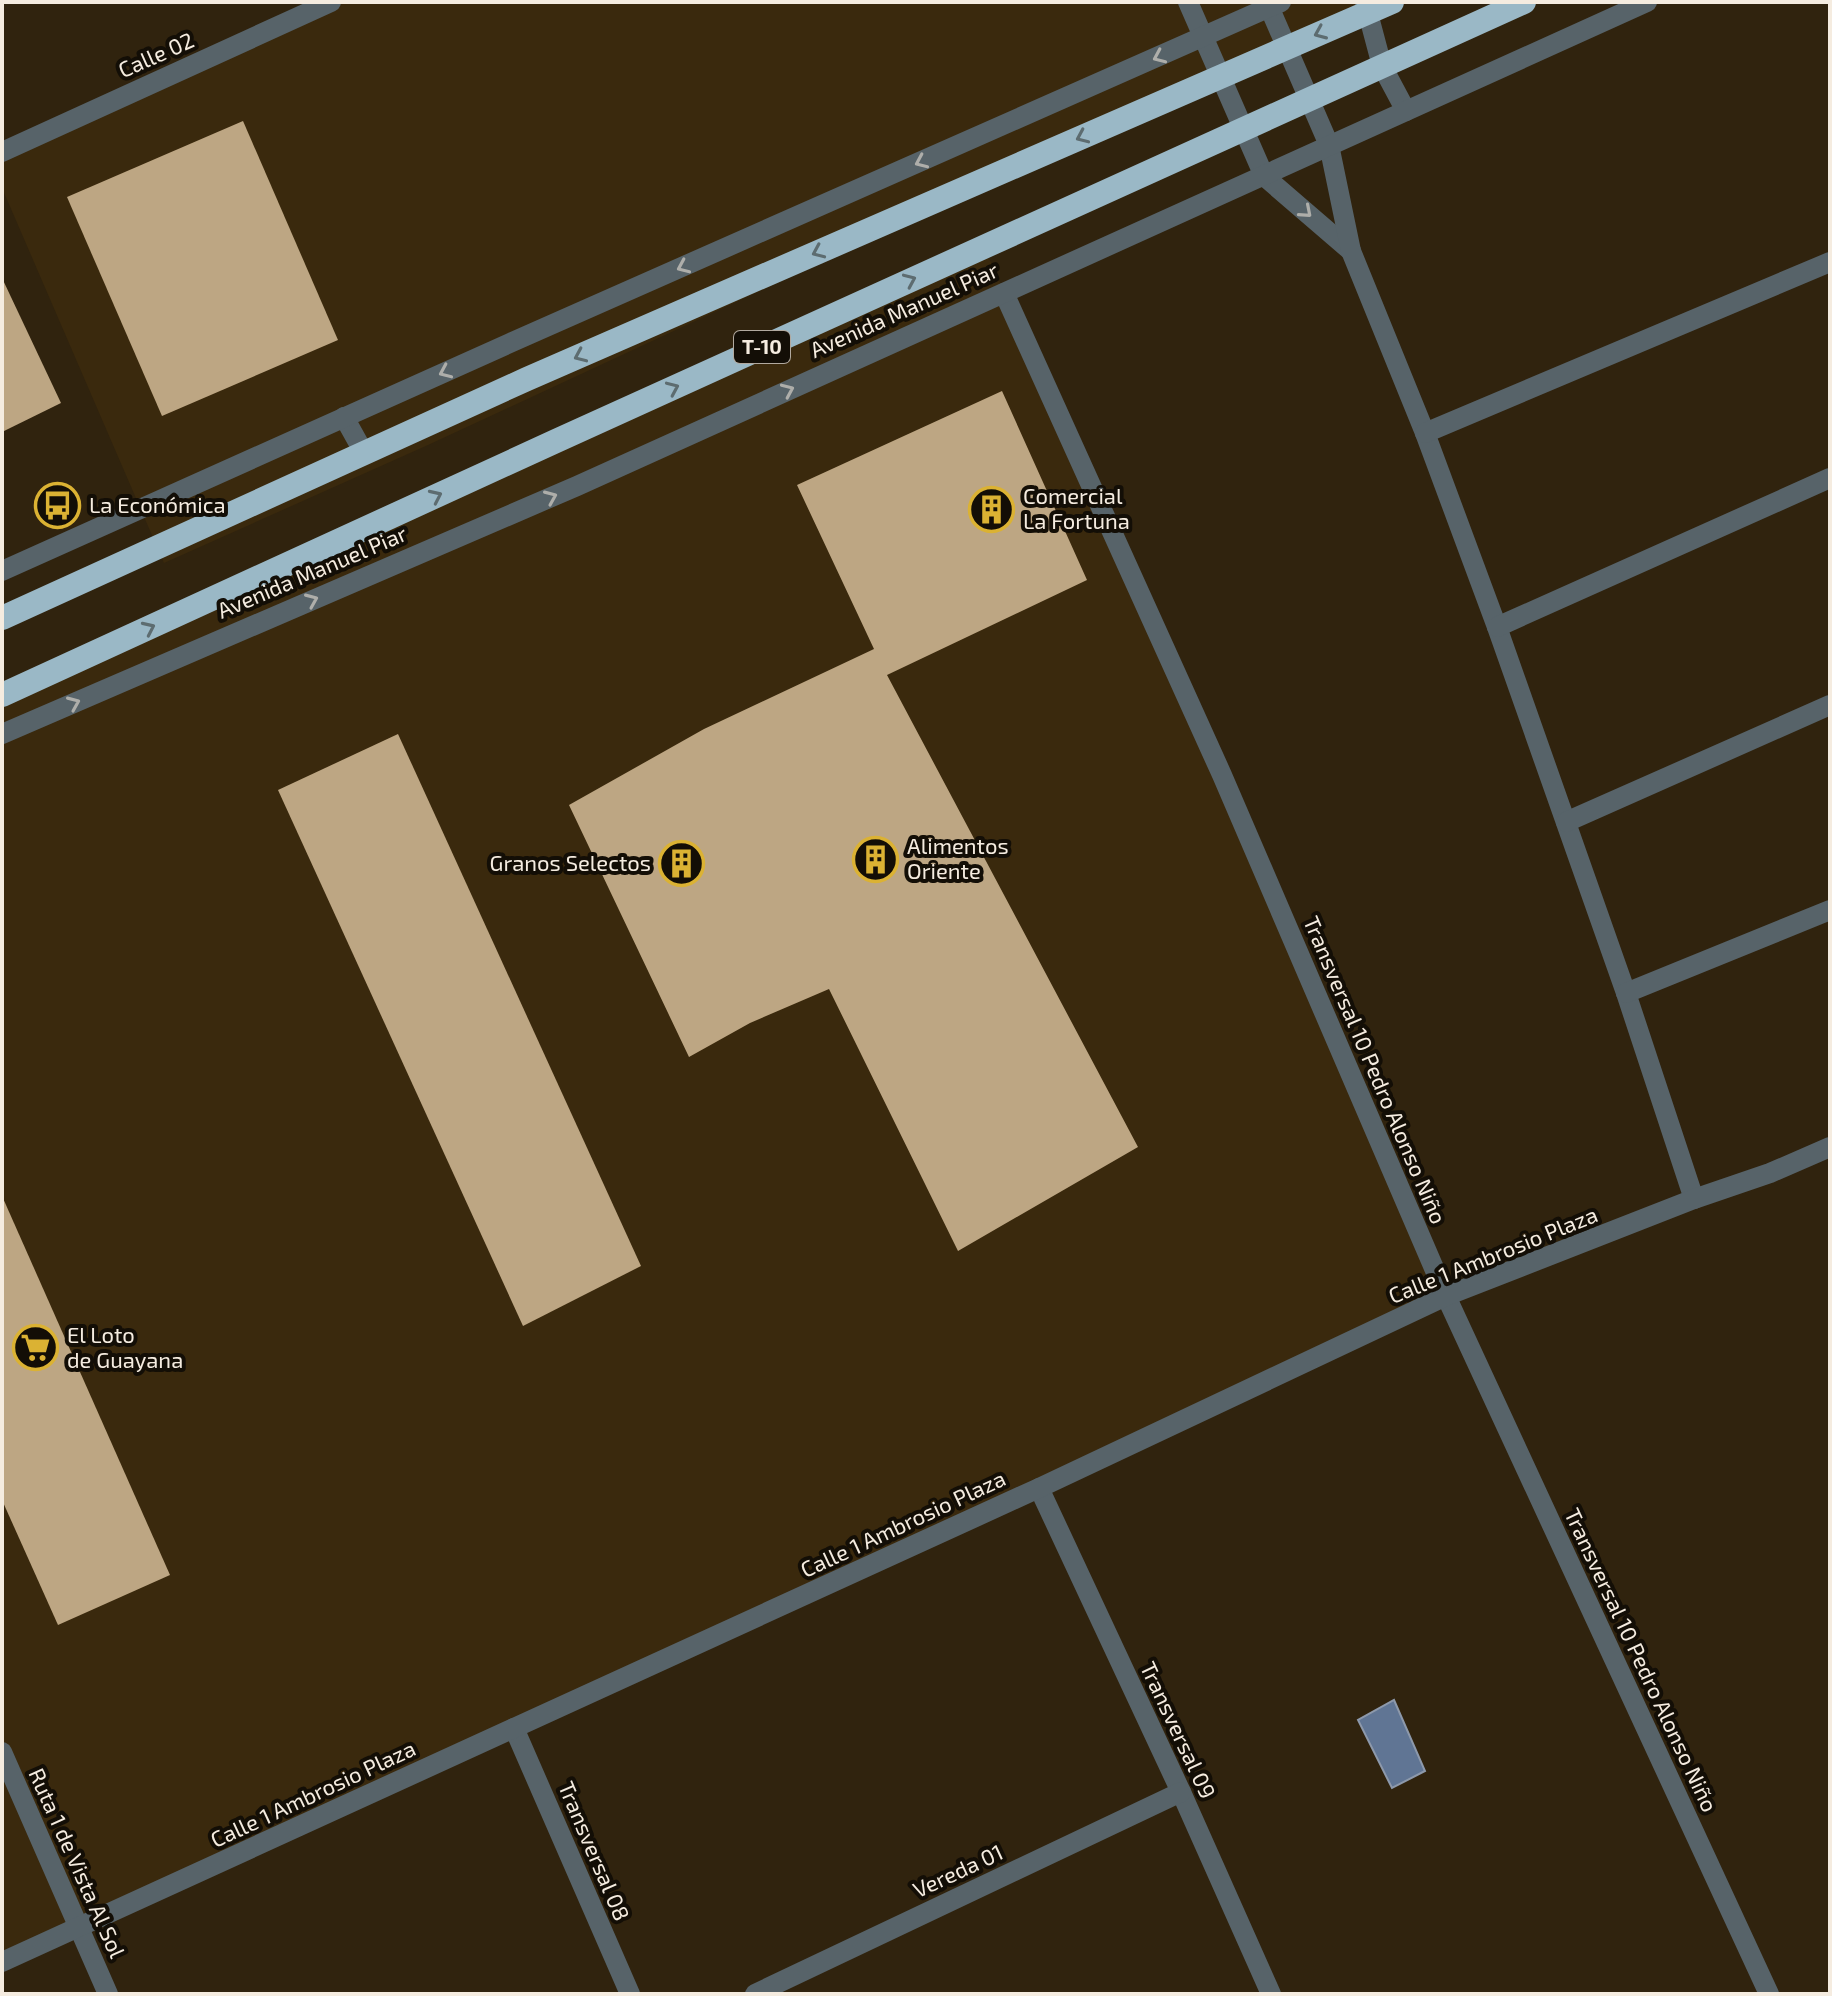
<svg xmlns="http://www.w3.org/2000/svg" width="1832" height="1996" font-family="'Exo 2',sans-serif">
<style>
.built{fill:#3a290d}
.water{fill:#607594;stroke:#8d99ab;stroke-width:2}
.building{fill:#bda683}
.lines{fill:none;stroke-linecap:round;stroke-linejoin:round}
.minor{stroke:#576369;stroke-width:20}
.highway{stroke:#9ab8c6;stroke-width:24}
.oneway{stroke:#5d6c70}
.oneway2{stroke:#aeaeaa}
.labels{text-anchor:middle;stroke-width:8;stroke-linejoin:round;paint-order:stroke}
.shield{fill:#130e06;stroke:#b1a99f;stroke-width:2}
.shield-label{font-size:20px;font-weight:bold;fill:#f5ece0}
.street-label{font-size:22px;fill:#f5ece0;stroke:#130e06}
.poi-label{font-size:22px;fill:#f5ece0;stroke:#130e06;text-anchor:start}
</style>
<rect width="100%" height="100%" fill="#30230e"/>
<g class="built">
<path d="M331,2H1389L1221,77L428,445L164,563L2,188V152Z"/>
<path d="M988,256L1222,775L1446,1296L2,1962V693Z"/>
</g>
<path class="water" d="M1394,1700L1425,1771L1392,1788L1358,1720Z"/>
<g class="building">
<path d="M243,121L338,340L162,416L67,197Z"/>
<path d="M2,278L61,403L2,432Z"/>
<path d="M1002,391L1087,580L887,675L1138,1147L958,1251L829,989L750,1023L689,1057L569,805L704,729L874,649L797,485Z"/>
<path d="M398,734L641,1266L523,1326L278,790Z"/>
<path d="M2,1196L170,1575L58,1625L2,1500Z"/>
</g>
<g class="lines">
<g class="minor">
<path d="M1188,2L1264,176L1351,251"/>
<path d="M1267,2L1329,145L1351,251L1425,433L1497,627L1626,993L1694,1199"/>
<path d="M1365,2L1382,66L1406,111"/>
<path d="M2,152L331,2"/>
<path d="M1004,293L1222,775L1446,1296L1769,1994"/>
<path d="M344,417L364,453"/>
<path d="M1425,433L1830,262"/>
<path d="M2,571L510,343L1281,2"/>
<path d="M1497,627L1830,478"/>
<path d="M2,734L577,486L1647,2"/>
<path d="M1566,822L1830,705"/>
<path d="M1626,993L1830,910"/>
<path d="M1039,1488L1181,1792L1271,1994"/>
<path d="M514,1728L630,1994"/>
<path d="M2,1752L108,1994"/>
<path d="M2,1962L1039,1488L1446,1296L1694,1199L1770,1173L1830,1147"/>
<path d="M755,1994L1181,1792"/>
</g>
<g class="highway">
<path d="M2,618L527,379L1392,2"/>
<path d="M2,695L556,441L1524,2"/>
</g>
</g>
<defs><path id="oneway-chevron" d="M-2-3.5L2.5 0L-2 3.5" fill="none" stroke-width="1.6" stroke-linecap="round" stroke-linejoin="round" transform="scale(2)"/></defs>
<g class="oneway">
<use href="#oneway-chevron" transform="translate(1320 33) rotate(157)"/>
<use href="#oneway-chevron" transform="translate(1082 137) rotate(156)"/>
<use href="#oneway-chevron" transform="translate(818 252) rotate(156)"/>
<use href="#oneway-chevron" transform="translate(910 280) rotate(-24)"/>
<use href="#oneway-chevron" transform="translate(580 356) rotate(156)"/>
<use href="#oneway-chevron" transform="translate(673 388) rotate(-24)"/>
<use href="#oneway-chevron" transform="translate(436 496) rotate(-25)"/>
<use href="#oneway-chevron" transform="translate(149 628) rotate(-25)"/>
</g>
<g class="oneway2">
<use href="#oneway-chevron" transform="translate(1159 57) rotate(156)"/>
<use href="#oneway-chevron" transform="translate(921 162) rotate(156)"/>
<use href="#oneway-chevron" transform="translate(1306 212) rotate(41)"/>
<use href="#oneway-chevron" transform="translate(683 267) rotate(156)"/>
<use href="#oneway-chevron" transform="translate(445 372) rotate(156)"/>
<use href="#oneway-chevron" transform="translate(788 390) rotate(-24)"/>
<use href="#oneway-chevron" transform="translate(551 497) rotate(-23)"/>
<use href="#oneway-chevron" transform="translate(312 600) rotate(-23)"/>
<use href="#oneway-chevron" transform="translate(74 703) rotate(-23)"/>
</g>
<defs>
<symbol id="bus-ring" viewBox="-11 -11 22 22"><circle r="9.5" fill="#130e06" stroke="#dbb233" stroke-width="1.5"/><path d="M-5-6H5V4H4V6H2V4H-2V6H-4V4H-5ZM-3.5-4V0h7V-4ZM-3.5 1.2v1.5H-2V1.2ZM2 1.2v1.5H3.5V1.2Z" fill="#dbb233"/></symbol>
<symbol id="building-ring" viewBox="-11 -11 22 22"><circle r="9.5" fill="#130e06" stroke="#dbb233" stroke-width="1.5"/><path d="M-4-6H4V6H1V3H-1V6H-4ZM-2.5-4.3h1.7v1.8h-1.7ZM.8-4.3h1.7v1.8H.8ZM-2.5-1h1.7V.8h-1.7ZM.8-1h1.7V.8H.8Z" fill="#dbb233"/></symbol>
<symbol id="supermarket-ring" viewBox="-11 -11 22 22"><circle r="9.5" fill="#130e06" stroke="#dbb233" stroke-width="1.5"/><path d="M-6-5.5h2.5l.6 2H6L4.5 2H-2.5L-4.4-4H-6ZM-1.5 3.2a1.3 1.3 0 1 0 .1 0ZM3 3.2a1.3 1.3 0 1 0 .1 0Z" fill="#dbb233"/></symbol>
</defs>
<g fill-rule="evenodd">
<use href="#bus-ring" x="32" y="480" width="51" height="51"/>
<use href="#building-ring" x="966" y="484" width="51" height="51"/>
<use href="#building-ring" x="850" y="834" width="51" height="51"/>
<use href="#building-ring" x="656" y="838" width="51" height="51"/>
<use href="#supermarket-ring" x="10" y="1322" width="51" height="51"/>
</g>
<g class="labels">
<rect class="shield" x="734" y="331" width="56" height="32" rx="6"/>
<g class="shield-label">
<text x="762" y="354">T-10</text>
</g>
<g class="street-label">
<text transform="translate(156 55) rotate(-24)" y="8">Calle 02</text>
<text transform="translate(904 310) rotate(-24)" y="8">Avenida Manuel Piar</text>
<text transform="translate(312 572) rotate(-23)" y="8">Avenida Manuel Piar</text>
<text transform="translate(1375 1070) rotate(67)" y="8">Transversal 10 Pedro Alonso Niño</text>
<text transform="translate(1493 1255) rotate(-22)" y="8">Calle 1 Ambrosio Plaza</text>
<text transform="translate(903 1524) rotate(-25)" y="8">Calle 1 Ambrosio Plaza</text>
<text transform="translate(1641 1660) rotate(65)" y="8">Transversal 10 Pedro Alonso Niño</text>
<text transform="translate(1178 1730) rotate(65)" y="8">Transversal 09</text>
<text transform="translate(313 1794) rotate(-25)" y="8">Calle 1 Ambrosio Plaza</text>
<text transform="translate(594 1851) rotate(67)" y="8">Transversal 08</text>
<text transform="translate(77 1863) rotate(66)" y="8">Ruta 1 de Vista Al Sol</text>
<text transform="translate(958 1871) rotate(-25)" y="8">Vereda 01</text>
</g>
<g class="poi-label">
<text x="1023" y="504">Comercial<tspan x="1023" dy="25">La Fortuna</tspan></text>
<text x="89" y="513">La Económica</text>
<text x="907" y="854">Alimentos<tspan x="907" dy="25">Oriente</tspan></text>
<text x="651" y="871" text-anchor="end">Granos Selectos</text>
<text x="67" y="1343">El Loto<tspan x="67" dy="25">de Guayana</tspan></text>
</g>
</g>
<rect width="1832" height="1996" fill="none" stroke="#f5ece0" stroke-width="8"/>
</svg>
